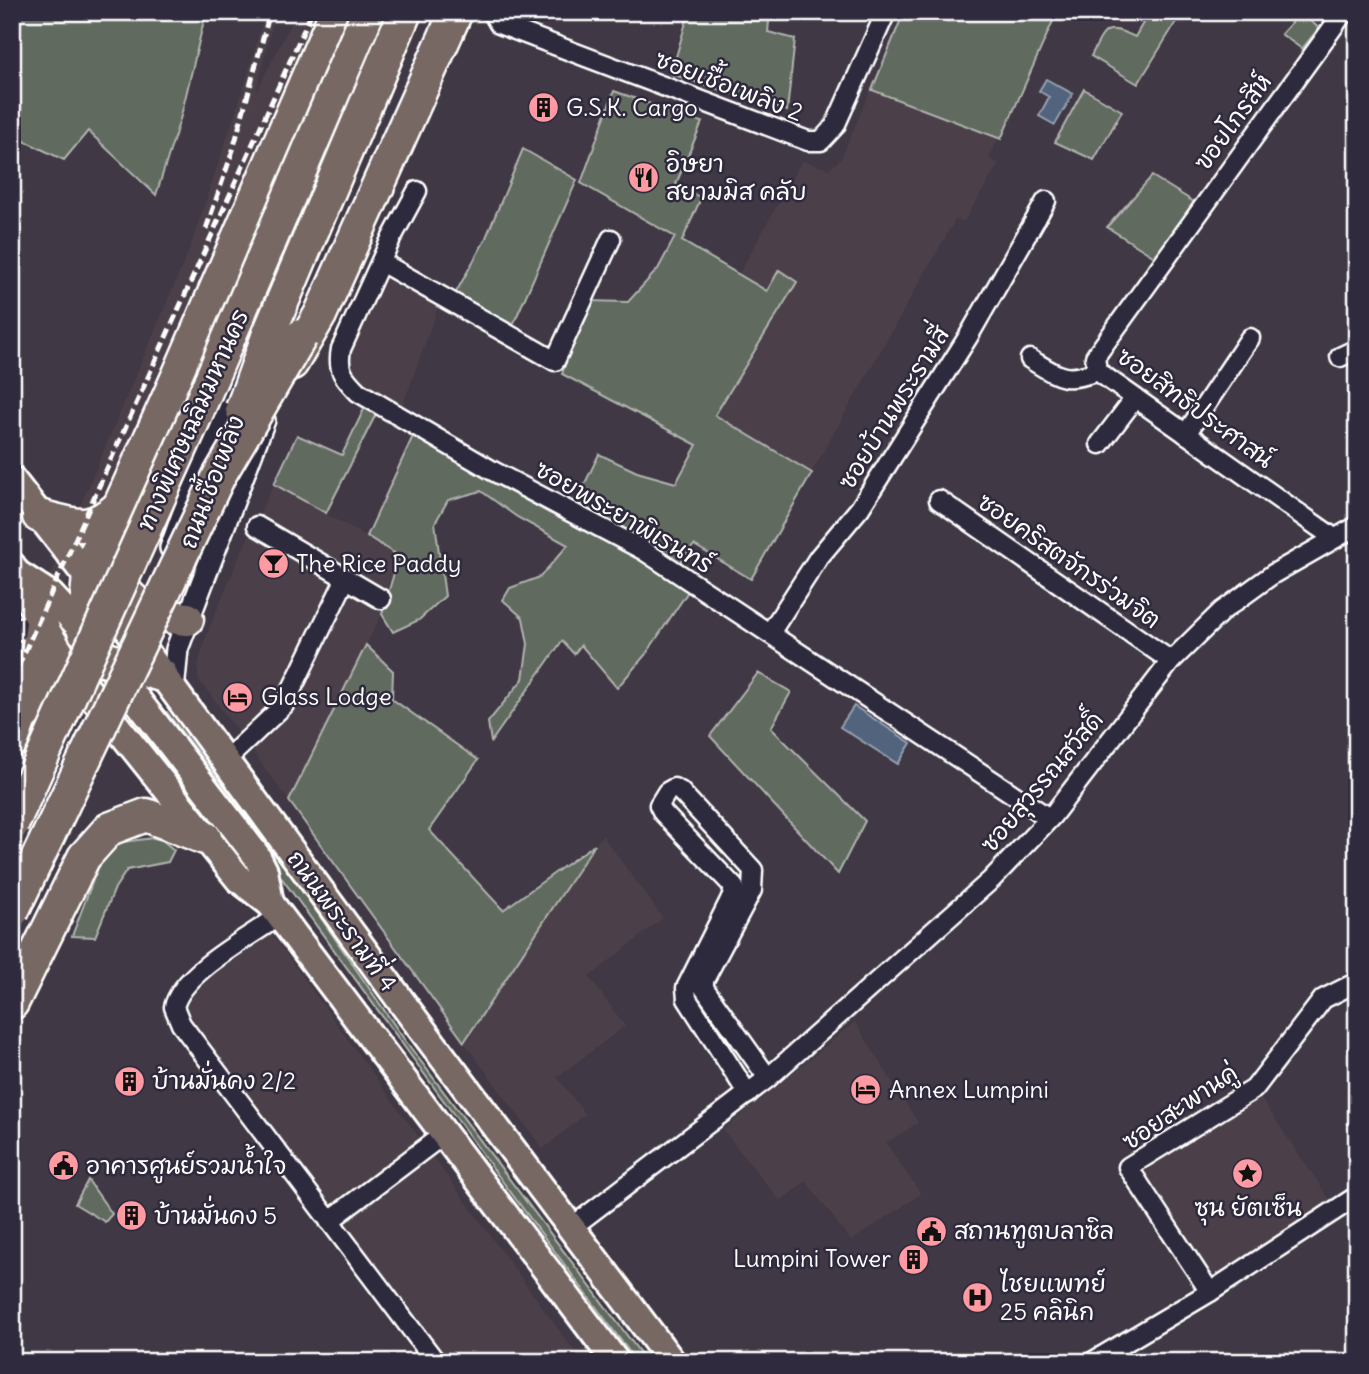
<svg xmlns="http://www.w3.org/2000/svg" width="1369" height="1374" font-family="Delius,'Playpen Sans Thai',sans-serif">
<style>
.built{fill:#4c4149}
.green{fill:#616a5f;stroke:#b0b4af;stroke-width:2}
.water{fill:#51647d;stroke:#97a2b1;stroke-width:2}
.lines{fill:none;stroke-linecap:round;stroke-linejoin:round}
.minor-casing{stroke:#fff;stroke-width:23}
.tertiary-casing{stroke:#fff;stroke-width:26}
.primary-casing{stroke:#fff;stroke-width:32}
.motorway-casing{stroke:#fff;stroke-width:37}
.minor{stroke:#2f2a3d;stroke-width:18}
.tertiary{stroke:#2f2a3d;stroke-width:21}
.primary{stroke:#776864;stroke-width:26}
.motorway{stroke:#776864;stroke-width:32}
.rail{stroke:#fff;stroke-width:5;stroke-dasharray:10 5;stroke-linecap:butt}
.motorway-bridge-casing{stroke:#fff;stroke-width:37;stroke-linecap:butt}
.motorway-bridge{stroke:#776864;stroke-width:32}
.labels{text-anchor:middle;stroke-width:5;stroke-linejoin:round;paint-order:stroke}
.street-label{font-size:24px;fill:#fff;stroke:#2f2a3d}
.poi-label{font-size:24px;fill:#fff;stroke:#2f2a3d;text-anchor:start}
</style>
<rect width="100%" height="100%" fill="#403844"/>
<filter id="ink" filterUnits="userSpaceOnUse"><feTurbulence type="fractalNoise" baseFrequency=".0143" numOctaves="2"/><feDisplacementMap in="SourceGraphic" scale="14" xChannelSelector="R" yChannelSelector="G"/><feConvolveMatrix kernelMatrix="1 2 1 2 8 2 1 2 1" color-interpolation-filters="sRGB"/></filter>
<g filter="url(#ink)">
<g class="built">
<path d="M265,12H275L256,93L297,12H330L140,416L12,707V666L190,248L246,81Z"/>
<path d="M904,12H1057L989,158L999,164L964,221L955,220L794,503L697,445L767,291L739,274L802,161L829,169L841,159Z"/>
<path d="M387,279L438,307L401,410L358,387L344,365Z"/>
<path d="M274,484L399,556L387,588L384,609L289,801L198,678V665L206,636L239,557Z"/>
<path d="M602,835L663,918L589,977L625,1026L557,1077L585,1114L543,1149L464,1042Z"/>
<path d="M270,932L582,1362H424L162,1016V1004Z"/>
<path d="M855,1022L918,1123L886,1143L921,1194L851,1241L806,1181L780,1201L723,1130Z"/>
<path d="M1258,1094L1334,1206L1214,1285L1137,1170Z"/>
</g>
<g class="green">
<path d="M12,12H206L181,116L156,195L88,131L64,160L12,135Z"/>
<path d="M689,12H770L768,32L795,39L787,111L671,74Z"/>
<path d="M904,12H1057L1001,139L872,90Z"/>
<path d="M1126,12L1181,14L1138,84L1091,56C1105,29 1105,23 1135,37L1143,23Z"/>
<path d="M1300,13L1319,28L1302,49L1281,34Z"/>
<path d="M1084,89L1122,111L1094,160L1055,142Z"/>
<path d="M614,91L702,122L676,184L701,198L682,241L767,291L779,270L797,282L715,415L812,473L751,579L694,545L679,564L573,508L599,454L637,472L676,483L697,445L562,374L587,301L628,302L658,269L675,237L581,183Z"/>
<path d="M523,149L577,180L513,325L455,294L485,240Z"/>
<path d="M1152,176L1194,202L1156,258L1107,227Z"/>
<path d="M365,407L376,414L326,513L274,484L297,435L342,455Z"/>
<path d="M413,436L549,513L629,552L689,590L646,654L617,688L581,645L574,654L562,641L491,742L488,722L523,679L528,644L523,618L503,600L510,588L540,577L568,545L517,517L481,491L448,500L435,523L445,596L419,620L393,632L382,614L399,556L367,536Z"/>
<path d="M366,645L393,671L392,699L478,760L429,830L503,910L595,844L464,1042L289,801Z"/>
<path d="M758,673L791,692L771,728L865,821L838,874L710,736Z"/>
<path d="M167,712L301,889L404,1039L647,1362H637L497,1174L163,715Z"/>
<path d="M153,838L162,840L174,850L168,862L127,870L115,888L95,937L72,936L100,862L115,843Z"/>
<path d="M88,1180L112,1214L105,1222L75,1204Z"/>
</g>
<g class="water">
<path d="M1046,79L1073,94L1055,125L1039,116L1049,97L1039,91Z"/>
<path d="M854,706L911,743L898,764L840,727Z"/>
</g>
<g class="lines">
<defs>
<g id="minor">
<path d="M492,12L499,24L808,141H821L835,126L886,12"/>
<path d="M417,191L390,241L341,349C337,370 343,377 358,392L493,471L643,550L1049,818"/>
<path d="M381,262L555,361L611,239"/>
<path d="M1340,357L1357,349"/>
<path d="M1030,359C1058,376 1064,384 1097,371"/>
<path d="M1186,434L1250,338"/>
<path d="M1100,444L1135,398"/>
<path d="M939,500L1171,661"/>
<path d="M257,526L381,599"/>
<path d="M1334,538L1097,371L1095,357L1344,12"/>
<path d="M770,633L819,557L860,508L968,337L1046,201"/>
<path d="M225,761L284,705L346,578"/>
<path d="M279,916C250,937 182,972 174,1007L181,1024L436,1362"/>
<path d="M748,1094L687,999L686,988L732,896L734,887L663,813L659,805L667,792L674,788L680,791L753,870L752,890L704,980V988L768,1078"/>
<path d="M329,1221L444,1134"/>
<path d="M572,1227L768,1078L991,880L1052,816L1171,661L1222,611L1273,574L1357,526"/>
<path d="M1210,1292L1128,1167L1254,1089L1323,999L1357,982"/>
<path d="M1092,1362L1210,1292L1357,1196"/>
</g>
<g id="tertiary">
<path d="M171,548L266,287L347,111"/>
<path d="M12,630L42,624"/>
<path d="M173,691L177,649L264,420"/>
</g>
<g id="primary">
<path d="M12,480L139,643L409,1012L672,1362"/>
<path d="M12,566L38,617L70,668L239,879L270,903L616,1362"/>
<path d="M19,575L50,595L84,631L256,855L264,871L270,903"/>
</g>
<g id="motorway">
<path d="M292,363L320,315L456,12"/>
<path d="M39,516C78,525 87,534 119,507"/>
<path d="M111,563C124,603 147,615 187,619"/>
<path d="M84,631L90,564L110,527L179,374L336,12"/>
<path d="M24,714L70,668L104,658L161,675"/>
<path d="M12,741L35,676L42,624"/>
<path d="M12,1003L84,857L109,829L146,815L205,838"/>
</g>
</defs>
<use href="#minor" class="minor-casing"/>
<use href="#tertiary" class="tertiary-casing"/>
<use href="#primary" class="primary-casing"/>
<use href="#motorway" class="motorway-casing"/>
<use href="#minor" class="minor"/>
<use href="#tertiary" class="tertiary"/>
<use href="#primary" class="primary"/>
<use href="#motorway" class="motorway"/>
<g class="rail">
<path d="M206,229L233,150L270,12"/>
<path d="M12,680L312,12"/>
</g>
<defs>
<g id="motorway-bridge">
<path d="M242,409L270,331L405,12"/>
<path d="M12,825L192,424L368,12"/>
<path d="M12,912L219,476L301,336"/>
</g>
</defs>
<use href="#motorway-bridge" class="motorway-bridge-casing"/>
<use href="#motorway-bridge" class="motorway-bridge"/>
</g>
</g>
<defs>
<symbol id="building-disc" viewBox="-11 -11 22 22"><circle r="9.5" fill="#ff9aa2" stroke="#2f2a3d"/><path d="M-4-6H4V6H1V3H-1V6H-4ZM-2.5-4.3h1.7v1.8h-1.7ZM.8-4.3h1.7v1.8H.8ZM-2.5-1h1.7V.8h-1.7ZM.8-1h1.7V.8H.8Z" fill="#111"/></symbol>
<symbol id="restaurant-disc" viewBox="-11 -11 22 22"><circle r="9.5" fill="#ff9aa2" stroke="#2f2a3d"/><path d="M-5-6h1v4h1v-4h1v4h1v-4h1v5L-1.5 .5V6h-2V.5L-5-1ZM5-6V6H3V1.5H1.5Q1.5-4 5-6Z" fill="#111"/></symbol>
<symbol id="bar-disc" viewBox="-11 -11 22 22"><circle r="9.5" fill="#ff9aa2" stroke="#2f2a3d"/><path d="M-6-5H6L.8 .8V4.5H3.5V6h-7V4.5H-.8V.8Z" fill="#111"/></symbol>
<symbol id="hotel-disc" viewBox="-11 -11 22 22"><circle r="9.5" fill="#ff9aa2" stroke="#2f2a3d"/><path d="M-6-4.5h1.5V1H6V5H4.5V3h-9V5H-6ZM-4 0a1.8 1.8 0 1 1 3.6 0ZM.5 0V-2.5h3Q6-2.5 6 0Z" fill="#111"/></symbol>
<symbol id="civic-disc" viewBox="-11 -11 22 22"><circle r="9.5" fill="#ff9aa2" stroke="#2f2a3d"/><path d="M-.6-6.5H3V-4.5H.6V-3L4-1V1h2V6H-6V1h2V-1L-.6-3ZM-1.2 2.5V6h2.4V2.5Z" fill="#111"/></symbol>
<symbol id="sight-disc" viewBox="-11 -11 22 22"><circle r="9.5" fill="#ff9aa2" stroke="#2f2a3d"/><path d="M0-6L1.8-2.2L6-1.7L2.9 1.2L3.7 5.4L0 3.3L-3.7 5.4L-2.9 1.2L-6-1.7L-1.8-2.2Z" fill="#111"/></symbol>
<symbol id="hospital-disc" viewBox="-11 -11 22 22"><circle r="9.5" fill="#ff9aa2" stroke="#2f2a3d"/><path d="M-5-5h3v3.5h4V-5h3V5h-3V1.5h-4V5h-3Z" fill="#111"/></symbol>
</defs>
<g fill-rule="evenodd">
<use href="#building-disc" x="526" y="90" width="35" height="35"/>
<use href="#restaurant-disc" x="626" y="160" width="35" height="35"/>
<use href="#bar-disc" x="256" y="546" width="35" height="35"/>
<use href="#hotel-disc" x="220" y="680" width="35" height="35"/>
<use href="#building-disc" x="112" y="1064" width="35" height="35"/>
<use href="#hotel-disc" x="848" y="1072" width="35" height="35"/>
<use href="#civic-disc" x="46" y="1148" width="35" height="35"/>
<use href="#sight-disc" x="1230" y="1156" width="35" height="35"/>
<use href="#building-disc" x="114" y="1198" width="35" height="35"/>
<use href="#civic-disc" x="914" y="1214" width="35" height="35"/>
<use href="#building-disc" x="896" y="1242" width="35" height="35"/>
<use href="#hospital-disc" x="960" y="1280" width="35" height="35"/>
</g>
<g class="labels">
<g class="street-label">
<text transform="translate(729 86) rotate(21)" y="8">ซอยเชื้อเพลิง 2</text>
<text transform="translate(1233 122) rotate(-54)" y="8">ฃอยโกรสีห์</text>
<text transform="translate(894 408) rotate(-58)" y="8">ซอยบ้านพระรามสี่</text>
<text transform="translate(1195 408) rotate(36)" y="8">ซอยสิทธิประศาสน์</text>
<text transform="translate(193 420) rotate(-66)" y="8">ทางพิเศษเฉลิมมหานคร</text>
<text transform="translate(212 482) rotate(-69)" y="8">ถนนเชื้อเพลิง</text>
<text transform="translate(624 517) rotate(30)" y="8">ซอยพระยาพิเรนทร์</text>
<text transform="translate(1069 561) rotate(35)" y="8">ซอยคริสตจักรร่วมจิต</text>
<text transform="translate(1042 782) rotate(-50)" y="8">ซอยสุวรรณสวัสดิ์</text>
<text transform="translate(342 921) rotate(54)" y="8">ถนนพระรามที่ 4</text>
<text transform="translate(1180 1107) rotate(-34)" y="8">ซอยสะพานคู่</text>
</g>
<g class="poi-label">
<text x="566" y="116">G.S.K. Cargo</text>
<text x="666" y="172">อิษยา<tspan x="666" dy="28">สยามมิส คลับ</tspan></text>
<text x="296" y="572">The Rice Paddy</text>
<text x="261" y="705">Glass Lodge</text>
<text x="152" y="1089">บ้านมั่นคง 2/2</text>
<text x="889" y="1098">Annex Lumpini</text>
<text x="86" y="1174">อาคารศูนย์รวมน้ำใจ</text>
<text x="1248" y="1216" text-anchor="middle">ซุน ยัตเซ็น</text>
<text x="154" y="1224">บ้านมั่นคง 5</text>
<text x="954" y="1239">สถานทูตบลาซิล</text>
<text x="891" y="1267" text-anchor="end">Lumpini Tower</text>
<text x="1000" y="1292">ไชยแพทย์<tspan x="1000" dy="28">25 คลินิก</tspan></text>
</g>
</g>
<rect width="1369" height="1374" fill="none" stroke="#2f2a3d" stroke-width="42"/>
<rect x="21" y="21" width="1327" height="1332" fill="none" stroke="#fff" stroke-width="2.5" filter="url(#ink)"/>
</svg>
